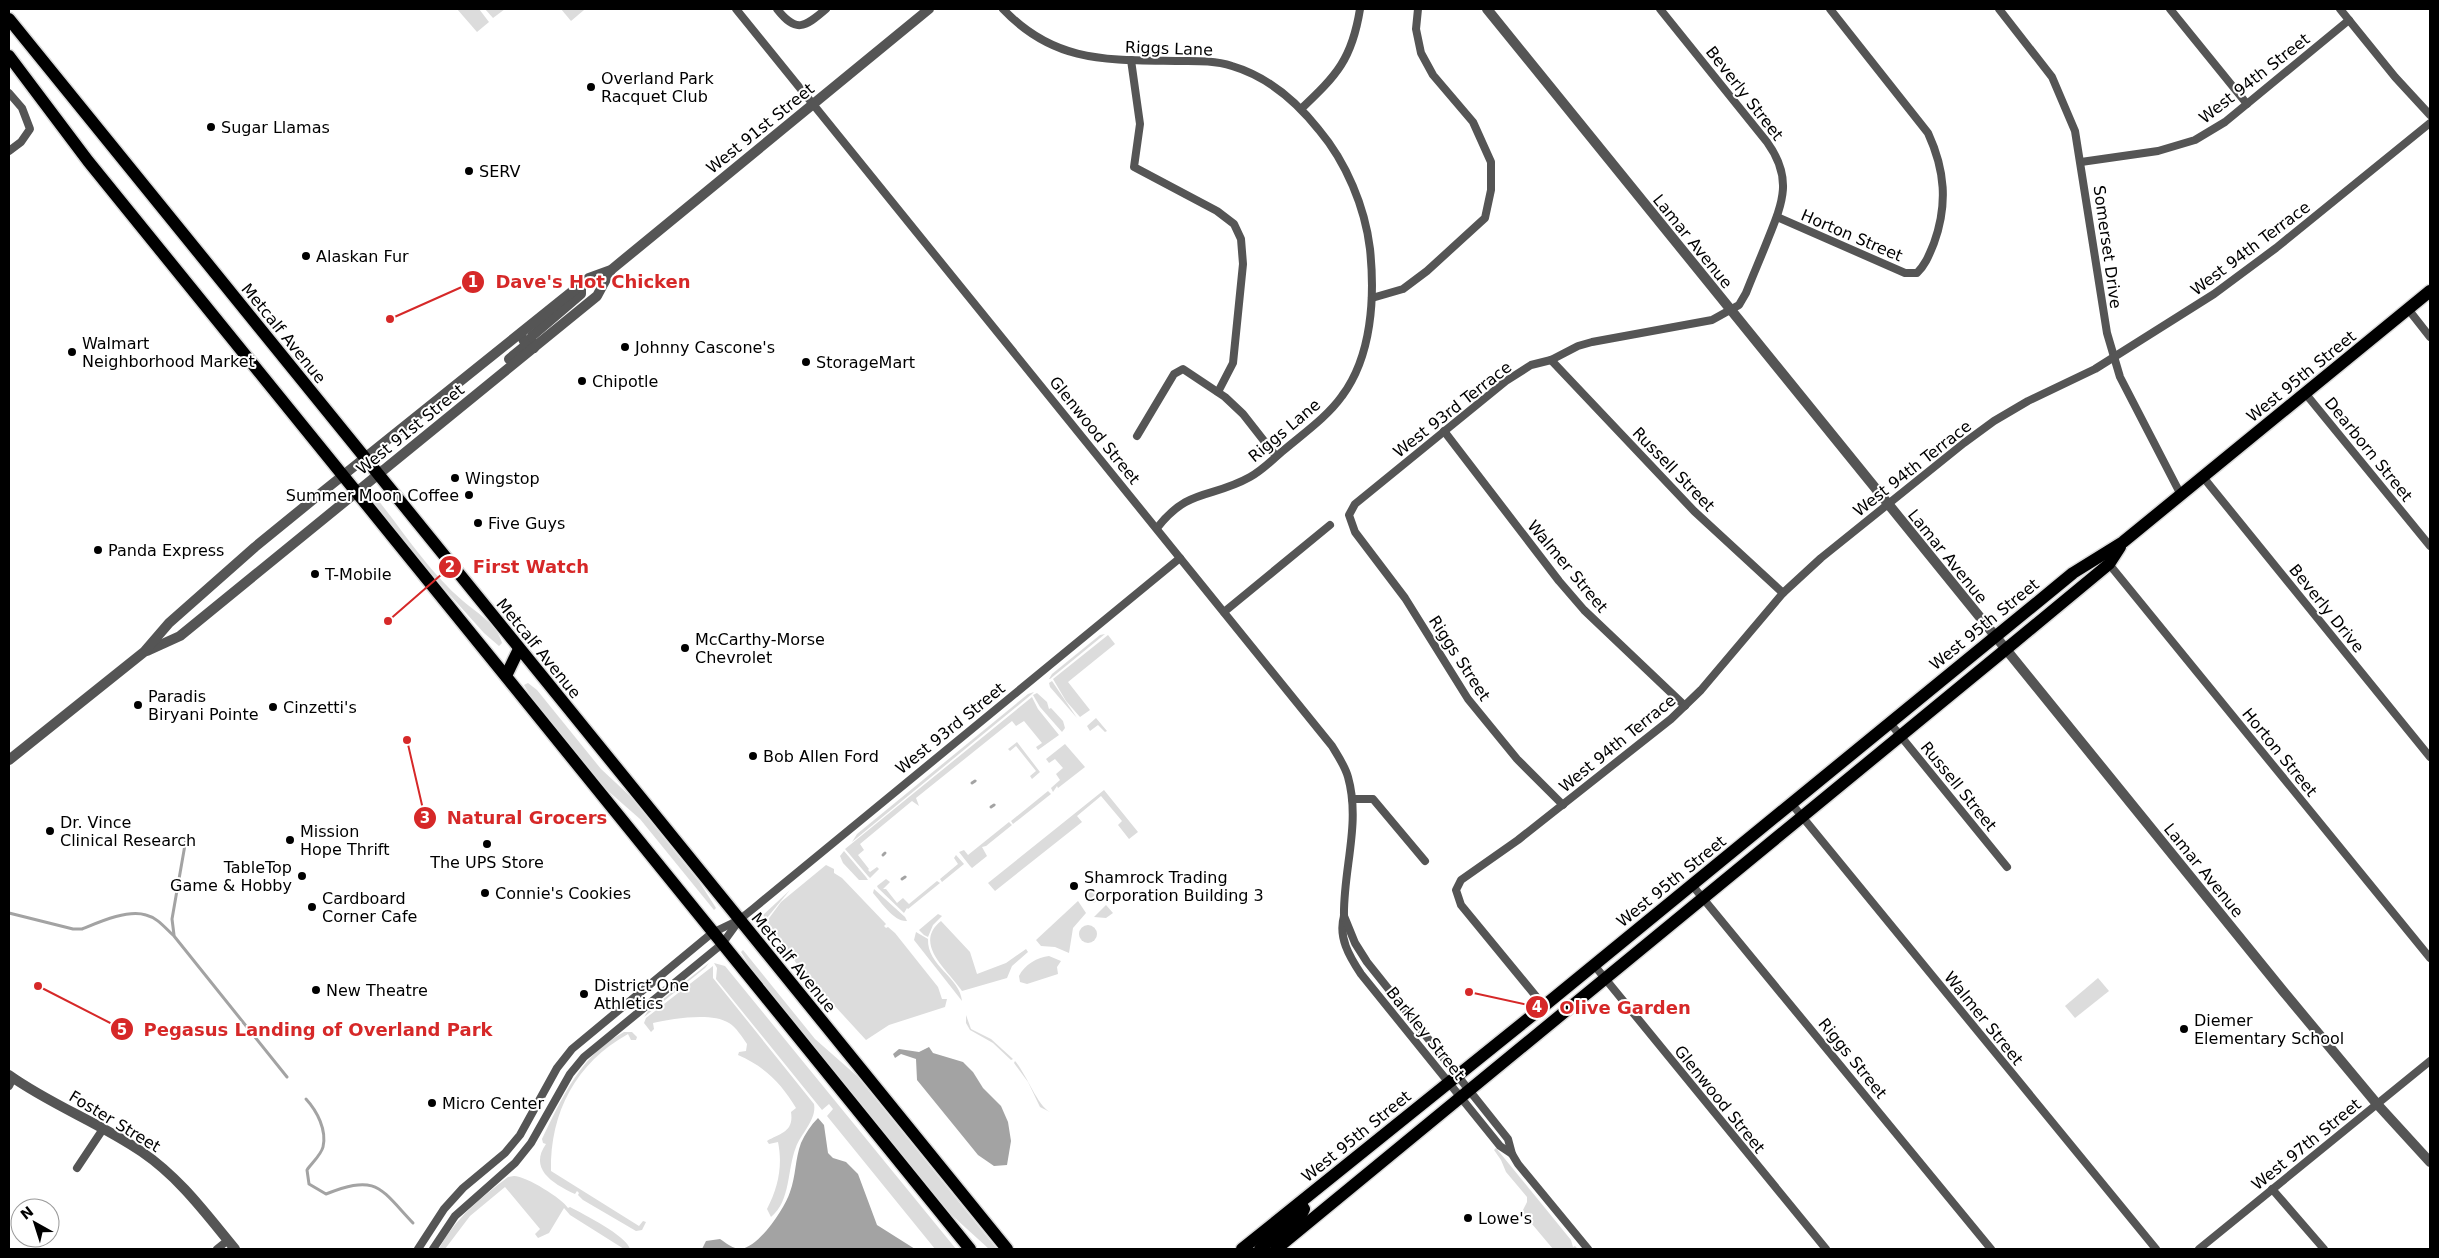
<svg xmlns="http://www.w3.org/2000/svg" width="2439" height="1258" font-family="'DejaVu Sans',sans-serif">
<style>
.green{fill:#dcdcdc}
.water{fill:#a3a3a3}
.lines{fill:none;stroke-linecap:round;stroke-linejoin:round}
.stream{stroke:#a3a3a3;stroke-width:3}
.primary-casing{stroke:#dbdbdb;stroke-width:15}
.minor{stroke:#555;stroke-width:8}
.tertiary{stroke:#555;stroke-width:10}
.primary{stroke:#000;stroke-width:12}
.poi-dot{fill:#000;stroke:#fff;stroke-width:2}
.labels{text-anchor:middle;stroke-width:4;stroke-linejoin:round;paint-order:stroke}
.street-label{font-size:16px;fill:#000;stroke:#fff}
.poi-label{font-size:16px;fill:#000;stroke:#fff;text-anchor:start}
.leader{fill:none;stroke:#d62828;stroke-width:2}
.callout-dot{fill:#d62828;stroke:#fff;stroke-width:2}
.mark-label{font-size:15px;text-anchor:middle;font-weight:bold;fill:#fff}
.callout-label{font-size:18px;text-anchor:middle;font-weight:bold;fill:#d62828;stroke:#fff;stroke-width:4;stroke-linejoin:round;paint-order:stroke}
</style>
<rect width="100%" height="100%" fill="#fff"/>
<g class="green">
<path d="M457,9H479L489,22L477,32Z"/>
<path d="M485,9H505L493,18Z"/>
<path d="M561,9H583L584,10L571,21Z"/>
<path d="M378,500C405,534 430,573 463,601C477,613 497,624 502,643L499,646L484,633L423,565L377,508L374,504Z"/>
<path d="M1105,634L1050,679H1049L1052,674L1100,635Z"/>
<path d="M1108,635L1115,644L1068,682L1090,710L1080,717L1066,701L1053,679Z"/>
<path d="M1052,681L1077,718L1050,687L1049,683Z"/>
<path d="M528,683L537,690L601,769L630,796L700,883L716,908L714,910L640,819L599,783L535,704L524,685Z"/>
<path d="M1034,692L1032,694L852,842L857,834L1028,694Z"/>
<path d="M1037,693L1047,702L1049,709L1051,708L1063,721L1065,728L1062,732L1040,707L1033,695Z"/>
<path d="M1032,697L1038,709L1059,735L1038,750L1036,747L1042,743L1024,721L1016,726L1012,721L916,798L919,806L912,801L860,844L864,850L858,855L869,869L868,870L870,872L877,867L879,869L870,878L868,876L845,849Z"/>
<path d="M1096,718L1107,731L1105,732L1098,725L1090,731L1087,726Z"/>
<path d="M1017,742L1040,772L1032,779L1030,776L1036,771L1016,746L1010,751L1008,749Z"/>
<path d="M1065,744L1085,767L1058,788L1057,786L1053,792L1051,788L1060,780L1056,774L1063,768L1055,759L1049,763L1046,759Z"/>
<path d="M1104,790L1138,832L1129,839L1118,825L1122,821L1101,796L1077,816L1082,822L995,891L988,883Z"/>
<path d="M1048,791L1051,794L1013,824L1011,821Z"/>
<path d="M1009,822L1012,825L986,846L982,847L987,856L972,868L970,866L959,852L964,850L968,855Z"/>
<path d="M844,851L866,877L868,880H859L843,863L840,856Z"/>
<path d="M956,855L964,864L942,882L940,879L958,864L954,858Z"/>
<path d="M826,865L834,869V873L842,878L886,924L884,926L886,928L888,927L895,933L938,987L942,999H947L945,1007L889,1025L866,1040L799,967L767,921L781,902Z"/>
<path d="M886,879L890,882L883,889H886L897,903L903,898L909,904L937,881L940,883L908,909L907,908L904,913L878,888L877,886Z"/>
<path d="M874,889L905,917L907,921C894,922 881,902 873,893Z"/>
<path d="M790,890L766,919L763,915Z"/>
<circle cx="1092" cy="897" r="6"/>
<path d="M1078,901L1086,913L1073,928L1069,953L1055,947L1041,946L1036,940Z"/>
<path d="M1106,905L1113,913L1106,918L1094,917Z"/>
<path d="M938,914L942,916L933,925L928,937L924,935L919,930Z"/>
<path d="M941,921L970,952L977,974L1006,963L1026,949L1028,952L1012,966L1007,978L962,991C949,971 912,944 941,921Z"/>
<circle cx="1088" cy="934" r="9"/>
<path d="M916,932L928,939C927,966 960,977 962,1001L914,940Z"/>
<path d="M743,950L815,1039L857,1076L997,1249H989L944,1208L756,976L741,952Z"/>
<path d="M1049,956L1061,961L1057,967L1058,974L1027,984L1020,982L1019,976C1024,965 1038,957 1049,956Z"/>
<path d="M709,963L705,968L644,1017L648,1011Z"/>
<path d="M714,963L725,966L956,1249H935L827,1116L833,1109L829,1104L822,1110L716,979L717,968Z"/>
<path d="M713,966V978L814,1104C817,1119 801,1134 796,1147C787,1169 791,1201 771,1217L767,1209C778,1188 783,1166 778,1142L769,1144L767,1141C781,1133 794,1132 791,1112L796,1108C782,1084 764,1066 738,1055L739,1052L746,1051L747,1044C742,1037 736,1027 729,1023C711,1012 672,1019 653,1023L654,1029L651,1032L644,1023L646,1018Z"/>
<path d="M2098,978L2109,991L2075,1018L2065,1006Z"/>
<path d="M966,1015L971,1029L991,1039L1013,1059L1011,1060L993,1043L970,1030L966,1023Z"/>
<path d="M624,1032H632L637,1037L636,1040H631L628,1034C576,1063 550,1112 551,1171L639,1226L643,1221L646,1222L642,1230L636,1231L583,1200L578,1195L579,1193L577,1191L575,1194C551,1183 529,1168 546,1144L543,1143L542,1139C562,1098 581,1054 624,1032Z"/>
<path d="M1015,1061C1027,1075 1037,1105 1050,1112L1040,1107L1028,1082L1014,1063Z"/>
<path d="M1496,1148L1571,1240L1573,1247L1575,1246L1578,1249H1553L1522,1212L1527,1202V1197L1506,1172L1501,1160L1494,1150Z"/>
<path d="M514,1176C526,1176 563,1199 568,1208L570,1207C583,1214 627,1236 630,1249H624L570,1215L564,1208L549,1233L538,1238L535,1234L540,1229L505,1187L470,1216L445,1249H439C455,1218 481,1198 508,1177Z"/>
</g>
<g class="water">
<path d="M929,1047L933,1053L963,1062L973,1072L983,1088L1001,1106L1008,1122L1011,1141L1007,1165L994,1166L978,1155L917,1080L916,1059L901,1054L895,1058L893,1054L899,1049L919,1052Z"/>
<path d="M818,1118L824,1125L828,1153L833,1158L846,1162L858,1174L877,1225L915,1249H702L706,1241L720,1239C726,1243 733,1249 741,1249C759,1247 785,1208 790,1192C796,1176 795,1159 801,1143C805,1134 811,1125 818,1118Z"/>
</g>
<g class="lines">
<g class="stream">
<path d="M972,783L975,781"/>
<path d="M991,807L994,805"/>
<path d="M883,855L885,853"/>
<path d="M902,879L905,877"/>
<path d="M9,913L73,929H82C99,922 128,909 146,915C158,918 165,928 174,936L287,1077"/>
<path d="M174,935L172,919L186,839"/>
<path d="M306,1099C317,1111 327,1130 323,1147C321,1155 311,1164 307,1170L309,1184L326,1194C377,1174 379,1187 413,1223"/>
</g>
<defs>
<g id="primary">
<path d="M9,19L1007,1249"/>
<path d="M9,56L88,161L970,1249"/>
<path d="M506,676L519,649"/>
<path d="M1242,1249L1544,1006L2056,587L2073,573L2123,542L2430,291"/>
<path d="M1260,1249L1302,1213L1304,1209L1300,1203"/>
<path d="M1276,1249L2005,650L2109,564L2120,547"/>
</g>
</defs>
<use href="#primary" class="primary-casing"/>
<g class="minor">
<path d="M736,9L1332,746C1338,756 1345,766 1348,777C1361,823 1343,870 1344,916C1338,937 1349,956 1361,974L1500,1146L1512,1154"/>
<path d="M777,9C796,33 804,28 826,9"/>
<path d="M1003,9C1054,63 1107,60 1176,61C1195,61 1214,60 1232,66C1269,77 1296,101 1319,130C1346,162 1365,207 1370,249C1375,297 1372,356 1342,396C1327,417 1304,433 1284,450C1273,459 1263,470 1250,477C1211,499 1189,487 1157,528"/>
<path d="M1999,9L2052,77L2075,131L2107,333L2120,377L2181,495"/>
<path d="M2170,9L2247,104"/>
<path d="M2340,9L2395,77L2430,115"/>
<path d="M1131,60L1140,124L1134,167L1217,211L1234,224L1241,239L1243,264L1233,363L1218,392"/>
<path d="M9,93L22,108L30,129L21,142L9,151"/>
<path d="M1301,109C1337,75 1352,59 1360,9"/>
<path d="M2081,162L2158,151L2195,140L2225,122L2349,20"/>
<path d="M1777,217L1905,273H1917C1926,264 1929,255 1934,243C1948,204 1945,170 1928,133L1830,9"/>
<path d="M1372,298L1403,289L1427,271L1485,218L1491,190V162L1473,122L1433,75L1421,53L1416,29L1418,9"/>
<path d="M2408,309L2430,337"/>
<path d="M1551,360L1694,511L1783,593"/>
<path d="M2305,393L2430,546"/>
<path d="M1444,431L1559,581L1584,610L1685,706"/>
<path d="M1137,436L1174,374L1183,369L1225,397L1243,414L1276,456"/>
<path d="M2203,477L2430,757"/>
<path d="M2109,564L2430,958"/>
<path d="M1224,612L1330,525"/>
<path d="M1890,723L2007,867"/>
<path d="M1352,799H1373L1425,861"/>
<path d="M1791,803L2156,1249"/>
<path d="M1563,805L1517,759L1468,699L1405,598L1355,532L1349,515L1355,504L1506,381L1531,365L1551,360L1578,346L1592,342L1712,320L1739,305L1746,293C1753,275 1761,257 1768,239C1783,202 1793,178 1767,142L1660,9"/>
<path d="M1692,885L1991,1249"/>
<path d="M1344,916L1355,943L1367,962L1508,1139L1512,1154L1518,1164L1588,1249"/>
<path d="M1594,965L1826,1249"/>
<path d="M1544,1006L1461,905L1456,890L1461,880L1518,840L1671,719L1701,690L1783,593L1821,558L1964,443L1994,421L2028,401L2095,369L2214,294L2276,248L2430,123"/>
<path d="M9,1086L13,1078"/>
<path d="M77,1168L103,1129"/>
<path d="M2272,1189L2324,1249"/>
<path d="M217,1249L227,1241"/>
<path d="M418,1249L444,1209L463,1188L505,1153L520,1135L557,1068L572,1049L712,933L739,920L754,908L1180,558"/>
<path d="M433,1249L455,1216L515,1163L531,1143L570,1074L584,1057L722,944L738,922"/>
<path d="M2199,1249L2430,1061"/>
</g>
<g class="tertiary">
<path d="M1487,9L2283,991L2377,1104L2430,1162"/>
<path d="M534,348L530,342L532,336L581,294V285"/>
<path d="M509,359L526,345L521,335"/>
<path d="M147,651L180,636L597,296L611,270"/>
<path d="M9,760L144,652L169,623L255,547L326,489L589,278L611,270L929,9"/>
<path d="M9,1075C51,1105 100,1123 142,1152C180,1178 206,1214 235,1249"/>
</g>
<use href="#primary" class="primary"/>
</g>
<g class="poi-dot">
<circle cx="591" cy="87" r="5"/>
<circle cx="211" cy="127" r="5"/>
<circle cx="469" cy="171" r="5"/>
<circle cx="306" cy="256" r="5"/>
<circle cx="625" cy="347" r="5"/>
<circle cx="72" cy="352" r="5"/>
<circle cx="806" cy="362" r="5"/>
<circle cx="582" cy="381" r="5"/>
<circle cx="455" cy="478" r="5"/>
<circle cx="469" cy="495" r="5"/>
<circle cx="478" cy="523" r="5"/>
<circle cx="98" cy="550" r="5"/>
<circle cx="315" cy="574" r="5"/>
<circle cx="685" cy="648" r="5"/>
<circle cx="138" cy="705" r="5"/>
<circle cx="273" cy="707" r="5"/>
<circle cx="753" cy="756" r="5"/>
<circle cx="50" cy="831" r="5"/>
<circle cx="290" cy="840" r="5"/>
<circle cx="487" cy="844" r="5"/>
<circle cx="302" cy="876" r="5"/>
<circle cx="1074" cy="886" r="5"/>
<circle cx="485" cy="893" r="5"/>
<circle cx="312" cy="907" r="5"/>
<circle cx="316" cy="990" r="5"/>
<circle cx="584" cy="994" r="5"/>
<circle cx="2184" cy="1029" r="5"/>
<circle cx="432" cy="1103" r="5"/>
<circle cx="1468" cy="1218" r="5"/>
</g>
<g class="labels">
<g class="street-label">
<text transform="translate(1169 48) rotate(2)" y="6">Riggs Lane</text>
<text transform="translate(2254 78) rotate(-38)" y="6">West 94th Street</text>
<text transform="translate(1745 93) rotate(52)" y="6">Beverly Street</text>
<text transform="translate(760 128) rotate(-39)" y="6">West 91st Street</text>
<text transform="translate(1852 235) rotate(23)" y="6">Horton Street</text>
<text transform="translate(1693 241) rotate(51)" y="6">Lamar Avenue</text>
<text transform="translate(2108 247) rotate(82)" y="6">Somerset Drive</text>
<text transform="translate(2250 248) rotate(-37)" y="6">West 94th Terrace</text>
<text transform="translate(284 333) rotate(51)" y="6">Metcalf Avenue</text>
<text transform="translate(2301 376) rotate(-39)" y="6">West 95th Street</text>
<text transform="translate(1452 409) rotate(-38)" y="6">West 93rd Terrace</text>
<text transform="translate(410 429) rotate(-39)" y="6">West 91st Street</text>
<text transform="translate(1095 430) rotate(51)" y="6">Glenwood Street</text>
<text transform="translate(1284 430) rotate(-40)" y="6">Riggs Lane</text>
<text transform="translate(2369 449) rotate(51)" y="6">Dearborn Street</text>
<text transform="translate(1912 468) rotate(-38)" y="6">West 94th Terrace</text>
<text transform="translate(1674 469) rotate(46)" y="6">Russell Street</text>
<text transform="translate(1948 556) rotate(51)" y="6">Lamar Avenue</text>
<text transform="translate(1568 566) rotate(50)" y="6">Walmer Street</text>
<text transform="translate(2327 608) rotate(51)" y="6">Beverly Drive</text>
<text transform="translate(1984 624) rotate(-39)" y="6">West 95th Street</text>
<text transform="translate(539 648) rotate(51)" y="6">Metcalf Avenue</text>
<text transform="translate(1460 658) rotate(57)" y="6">Riggs Street</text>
<text transform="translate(950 728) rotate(-39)" y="6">West 93rd Street</text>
<text transform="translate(1617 743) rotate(-39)" y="6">West 94th Terrace</text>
<text transform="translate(2280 752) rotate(51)" y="6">Horton Street</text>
<text transform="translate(1959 786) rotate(51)" y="6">Russell Street</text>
<text transform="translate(2204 870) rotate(51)" y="6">Lamar Avenue</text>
<text transform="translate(1671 881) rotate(-39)" y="6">West 95th Street</text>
<text transform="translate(794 962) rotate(51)" y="6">Metcalf Avenue</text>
<text transform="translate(1984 1018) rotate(51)" y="6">Walmer Street</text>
<text transform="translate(1426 1033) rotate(51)" y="6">Barkley Street</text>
<text transform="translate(1853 1058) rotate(51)" y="6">Riggs Street</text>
<text transform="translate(1720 1099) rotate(51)" y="6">Glenwood Street</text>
<text transform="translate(115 1121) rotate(31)" y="6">Foster Street</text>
<text transform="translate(1356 1136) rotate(-39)" y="6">West 95th Street</text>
<text transform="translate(2306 1144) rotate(-39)" y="6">West 97th Street</text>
</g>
<g class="poi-label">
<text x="601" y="84">Overland Park<tspan x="601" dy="18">Racquet Club</tspan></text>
<text x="221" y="133">Sugar Llamas</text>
<text x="479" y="177">SERV</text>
<text x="316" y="262">Alaskan Fur</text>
<text x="82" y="349">Walmart<tspan x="82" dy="18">Neighborhood Market</tspan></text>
<text x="635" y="353">Johnny Cascone's</text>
<text x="816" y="368">StorageMart</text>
<text x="592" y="387">Chipotle</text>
<text x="465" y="484">Wingstop</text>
<text x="459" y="501" text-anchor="end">Summer Moon Coffee</text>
<text x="488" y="529">Five Guys</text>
<text x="108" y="556">Panda Express</text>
<text x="325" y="580">T-Mobile</text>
<text x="695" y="645">McCarthy-Morse<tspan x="695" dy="18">Chevrolet</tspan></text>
<text x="148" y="702">Paradis<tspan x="148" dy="18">Biryani Pointe</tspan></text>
<text x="283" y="713">Cinzetti's</text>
<text x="763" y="762">Bob Allen Ford</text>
<text x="60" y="828">Dr. Vince<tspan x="60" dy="18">Clinical Research</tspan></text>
<text x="300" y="837">Mission<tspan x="300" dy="18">Hope Thrift</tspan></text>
<text x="487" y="868" text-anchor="middle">The UPS Store</text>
<text x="292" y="873" text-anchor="end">TableTop<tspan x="292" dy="18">Game &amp; Hobby</tspan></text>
<text x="1084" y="883">Shamrock Trading<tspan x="1084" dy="18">Corporation Building 3</tspan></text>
<text x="495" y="899">Connie's Cookies</text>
<text x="322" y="904">Cardboard<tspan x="322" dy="18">Corner Cafe</tspan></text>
<text x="594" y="991">District One<tspan x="594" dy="18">Athletics</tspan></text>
<text x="326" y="996">New Theatre</text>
<text x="2194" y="1026">Diemer<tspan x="2194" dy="18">Elementary School</tspan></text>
<text x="442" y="1109">Micro Center</text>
<text x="1478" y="1224">Lowe's</text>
</g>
</g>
<path class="leader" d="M390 319L473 282M388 621L450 567M407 740L425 818M1469 992L1537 1007M38 986L122 1029"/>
<g class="callout-dot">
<circle cx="390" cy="319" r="5"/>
<circle cx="388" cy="621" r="5"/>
<circle cx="407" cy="740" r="5"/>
<circle cx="1469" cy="992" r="5"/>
<circle cx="38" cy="986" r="5"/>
<circle cx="473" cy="282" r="12"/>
<circle cx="450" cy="567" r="12"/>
<circle cx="425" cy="818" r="12"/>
<circle cx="1537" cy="1007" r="12"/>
<circle cx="122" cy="1029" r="12"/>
</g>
<g class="mark-label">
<text x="473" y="287">1</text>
<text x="450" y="572">2</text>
<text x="425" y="823">3</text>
<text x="1537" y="1012">4</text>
<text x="122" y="1035">5</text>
</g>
<g class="callout-label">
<text x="593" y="288">Dave's Hot Chicken</text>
<text x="531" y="573">First Watch</text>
<text x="527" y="824">Natural Grocers</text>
<text x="1625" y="1014">Olive Garden</text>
<text x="318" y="1036">Pegasus Landing of Overland Park</text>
</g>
<rect width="2439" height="1258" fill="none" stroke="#000000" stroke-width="20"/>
<g transform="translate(35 1223) rotate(321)"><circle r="24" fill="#ffffff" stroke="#999999"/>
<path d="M0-4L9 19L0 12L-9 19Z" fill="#000000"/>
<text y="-8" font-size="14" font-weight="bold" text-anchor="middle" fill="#000000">N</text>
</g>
</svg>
